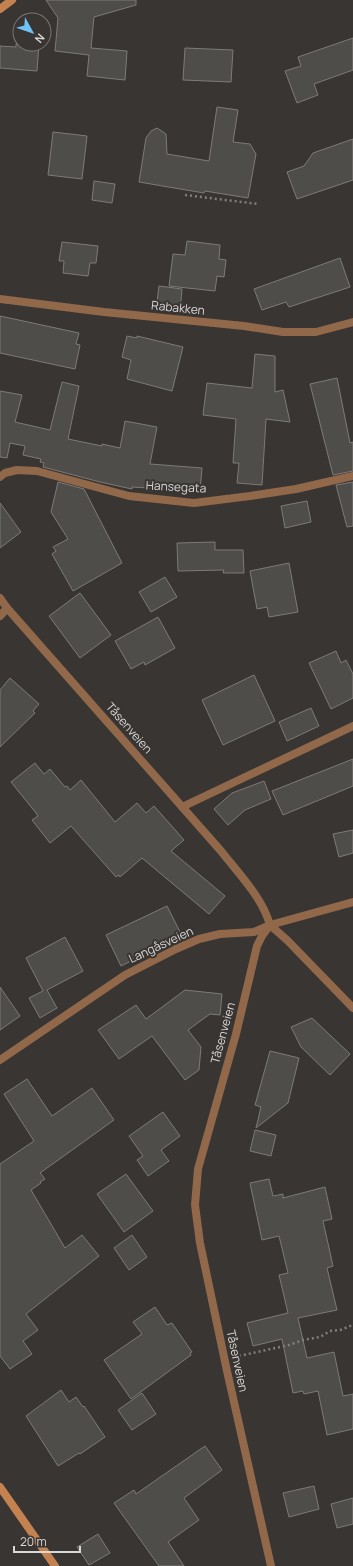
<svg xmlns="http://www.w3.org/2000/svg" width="353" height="1566" font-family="Manrope,sans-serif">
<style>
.building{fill:#4f4d4a;stroke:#7e7a78}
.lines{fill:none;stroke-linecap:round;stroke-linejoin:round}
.path{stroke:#817f7d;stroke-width:2.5;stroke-dasharray:2 3;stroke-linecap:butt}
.service{stroke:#916849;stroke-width:8}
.minor{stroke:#916849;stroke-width:8}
.secondary{stroke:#c48250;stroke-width:8}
.labels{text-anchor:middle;stroke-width:4;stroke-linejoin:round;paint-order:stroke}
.street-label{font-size:12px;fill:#dad8d7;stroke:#383533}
</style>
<rect width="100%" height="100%" fill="#383533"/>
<g class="building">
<path d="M46,0H136V5L94,17L91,48L127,51L125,80L87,76L89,55L55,51L58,18Z"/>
<path d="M353,38V70L314,84L318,95L297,103L285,71L301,66L298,57Z"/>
<path d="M16,44H39L37,71L0,68V46L16,47Z"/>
<path d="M185,48L233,50L231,82L183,80Z"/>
<path d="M217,107L238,110L233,142L250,144L256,154L248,198L205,191L204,193L139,182L146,138L151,131L157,128L166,134L167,154L209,161Z"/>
<path d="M53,132L87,136L82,179L48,175Z"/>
<path d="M353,139V180L297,199L287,172L304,166L313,153Z"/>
<path d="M94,181L115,184L112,203L92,200Z"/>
<path d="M187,241L220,245L219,259L226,260L224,277L217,276L215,291L169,286L173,254L185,255Z"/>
<path d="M62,242L98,246L96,263H90L88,276L63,273L64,261H59Z"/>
<path d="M340,258L350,287L289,307L286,302L262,310L254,289Z"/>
<path d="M159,286L182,289L180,312L156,310Z"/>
<path d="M0,316L79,333L76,344L80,345L75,369L0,353Z"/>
<path d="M127,336L137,338V336L183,347L172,391L127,379L131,360L122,357Z"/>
<path d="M255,354L275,356V392L283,390L290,422L266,419L262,485L237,483L239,463H233L236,419L203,415L207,383L252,388Z"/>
<path d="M337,378L350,443L353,442V471L333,475L310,384Z"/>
<path d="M62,382L79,386L68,439L102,446V444L120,448L125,421L157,427L150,464L202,468L200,491L132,487V489L100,482L43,467L44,463L40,462L41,459L23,455L25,446L10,443L7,458L0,457V391L22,395L15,422L50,430Z"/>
<path d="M58,482L84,489L122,563L73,591L52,554L56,551L53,547L68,539L51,512Z"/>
<path d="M353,482V526L347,527L336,485Z"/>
<path d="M307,501L311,522L285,528L281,506Z"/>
<path d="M0,503L21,532L0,548Z"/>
<path d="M215,542V550H243L244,573H223L224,570L178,571L177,543Z"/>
<path d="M289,563L298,612L269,617L267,607L257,609L250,571Z"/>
<path d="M165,577L177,597L151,612L139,592Z"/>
<path d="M80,593L111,635L80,658L49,616Z"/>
<path d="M158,617L175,648L145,665L144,662L131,669L115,641Z"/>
<path d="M336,651L341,663L346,660L353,674V698L331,709L309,663Z"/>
<path d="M254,675L275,721L223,745L202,700Z"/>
<path d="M10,678L39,704L33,711L35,713L0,747V690Z"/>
<path d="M311,708L319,726L287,741L279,722Z"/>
<path d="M353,759V786L283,815L272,791Z"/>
<path d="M35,763L44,774L50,769L65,787L67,786L70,790L81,780L115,822L137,803L146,813L154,806L184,840L171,851L225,896L209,914L142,858L120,877L119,875L116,877L71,826L50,843L32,820L38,816L36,813L11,782Z"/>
<path d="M264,781L271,799L245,810L228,825L214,809L232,793Z"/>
<path d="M353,830V853L339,857L333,834Z"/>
<path d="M167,906L182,936L121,966L106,935Z"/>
<path d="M65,937L83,971L47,990L57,1008L40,1018L29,998L43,991L26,958Z"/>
<path d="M0,987L20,1016L0,1030Z"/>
<path d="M185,990L222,994L220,1015L210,1014L188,1030L201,1047L199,1070L185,1080L152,1036L119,1059L98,1030L136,1005L146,1019Z"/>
<path d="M312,1018L350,1054L330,1075L301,1047L291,1027Z"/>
<path d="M270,1051L299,1058L288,1103L256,1128L261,1107L255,1105Z"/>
<path d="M27,1079L52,1116L92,1088L114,1120L40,1173L45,1179L40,1182L41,1183L31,1190L65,1248L82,1235L99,1256L26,1314L38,1330L23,1341L32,1354L10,1369L0,1356V1164L34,1141L4,1094Z"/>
<path d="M163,1112L180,1136L161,1150L169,1161L148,1176L137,1160L143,1156L129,1136Z"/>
<path d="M255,1130L276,1135L271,1156L250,1151Z"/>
<path d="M126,1174L153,1211L124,1232L97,1194Z"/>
<path d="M269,1179L273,1196L283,1194V1198L325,1187L332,1219L323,1221L333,1266L327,1268L337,1310L298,1318L307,1358L334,1352L343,1396L353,1394V1429L327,1435L318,1391L304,1394L303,1391L293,1393L282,1339L253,1346L247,1323L288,1313L279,1275L288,1273L279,1236L262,1240L250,1183Z"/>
<path d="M132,1235L147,1257L129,1270L114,1248Z"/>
<path d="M155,1307L167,1325L172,1323L192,1352L190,1353L191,1355L131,1399L104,1360L142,1334L133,1322Z"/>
<path d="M61,1390L69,1402L76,1397L83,1407L84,1406L105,1437L80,1454L79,1453L58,1466L26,1416Z"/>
<path d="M142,1393L156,1414L132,1430L118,1410Z"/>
<path d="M205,1446L222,1470L184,1498L199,1520L168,1542L184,1566H159L114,1503L134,1490L136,1494Z"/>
<path d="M314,1486L319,1509L289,1517L283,1493Z"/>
<path d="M353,1498V1524L337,1528L331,1504Z"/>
<path d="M98,1534L110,1553L89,1565L77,1547Z"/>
</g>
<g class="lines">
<g class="path">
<path d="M185,195L258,204"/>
<path d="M239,1356L289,1345L303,1340L320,1337L330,1331L340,1330L353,1325"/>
</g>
<path class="service" d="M182,807L353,726"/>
<g class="minor">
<path d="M0,299L104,312L244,326L283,332H316L353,322"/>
<path d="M0,477L5,473L17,470L37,471L129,496L194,503L250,496L296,489L353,476"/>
<path d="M0,598L7,608L221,851C239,874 262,897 270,925"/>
<path d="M0,616L7,608"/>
<path d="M270,925L262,936L257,946L236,1034L198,1169L195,1205L200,1243L227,1371L271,1566"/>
<path d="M270,925L287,940L353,1008"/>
<path d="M0,1060L125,975L176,949L199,939L220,934L254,932L270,925L353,902"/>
</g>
<g class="secondary">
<path d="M0,9L12,0"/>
<path d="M0,1487L55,1566"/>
</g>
</g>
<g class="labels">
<g class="street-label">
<text transform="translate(178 308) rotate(6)" y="4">Rabakken</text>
<text transform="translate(176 487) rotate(3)" y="4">Hansegata</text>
<text transform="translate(129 728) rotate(49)" y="4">Tåsenveien</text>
<text transform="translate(161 945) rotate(-25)" y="4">Langåsveien</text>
<text transform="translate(223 1033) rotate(-75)" y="4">Tåsenveien</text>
<text transform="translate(237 1361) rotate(78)" y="4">Tåsenveien</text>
</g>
</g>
<g transform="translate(32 32) rotate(130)"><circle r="19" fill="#383533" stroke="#797675"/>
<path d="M0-3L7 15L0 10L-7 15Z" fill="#6fc2f4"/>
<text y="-6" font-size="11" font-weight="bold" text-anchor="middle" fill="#dad8d7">N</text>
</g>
<path d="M14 1546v6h66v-6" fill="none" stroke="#dad8d7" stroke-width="2"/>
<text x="20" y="1546" font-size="12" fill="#dad8d7" stroke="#383533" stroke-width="3" paint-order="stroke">20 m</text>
</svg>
